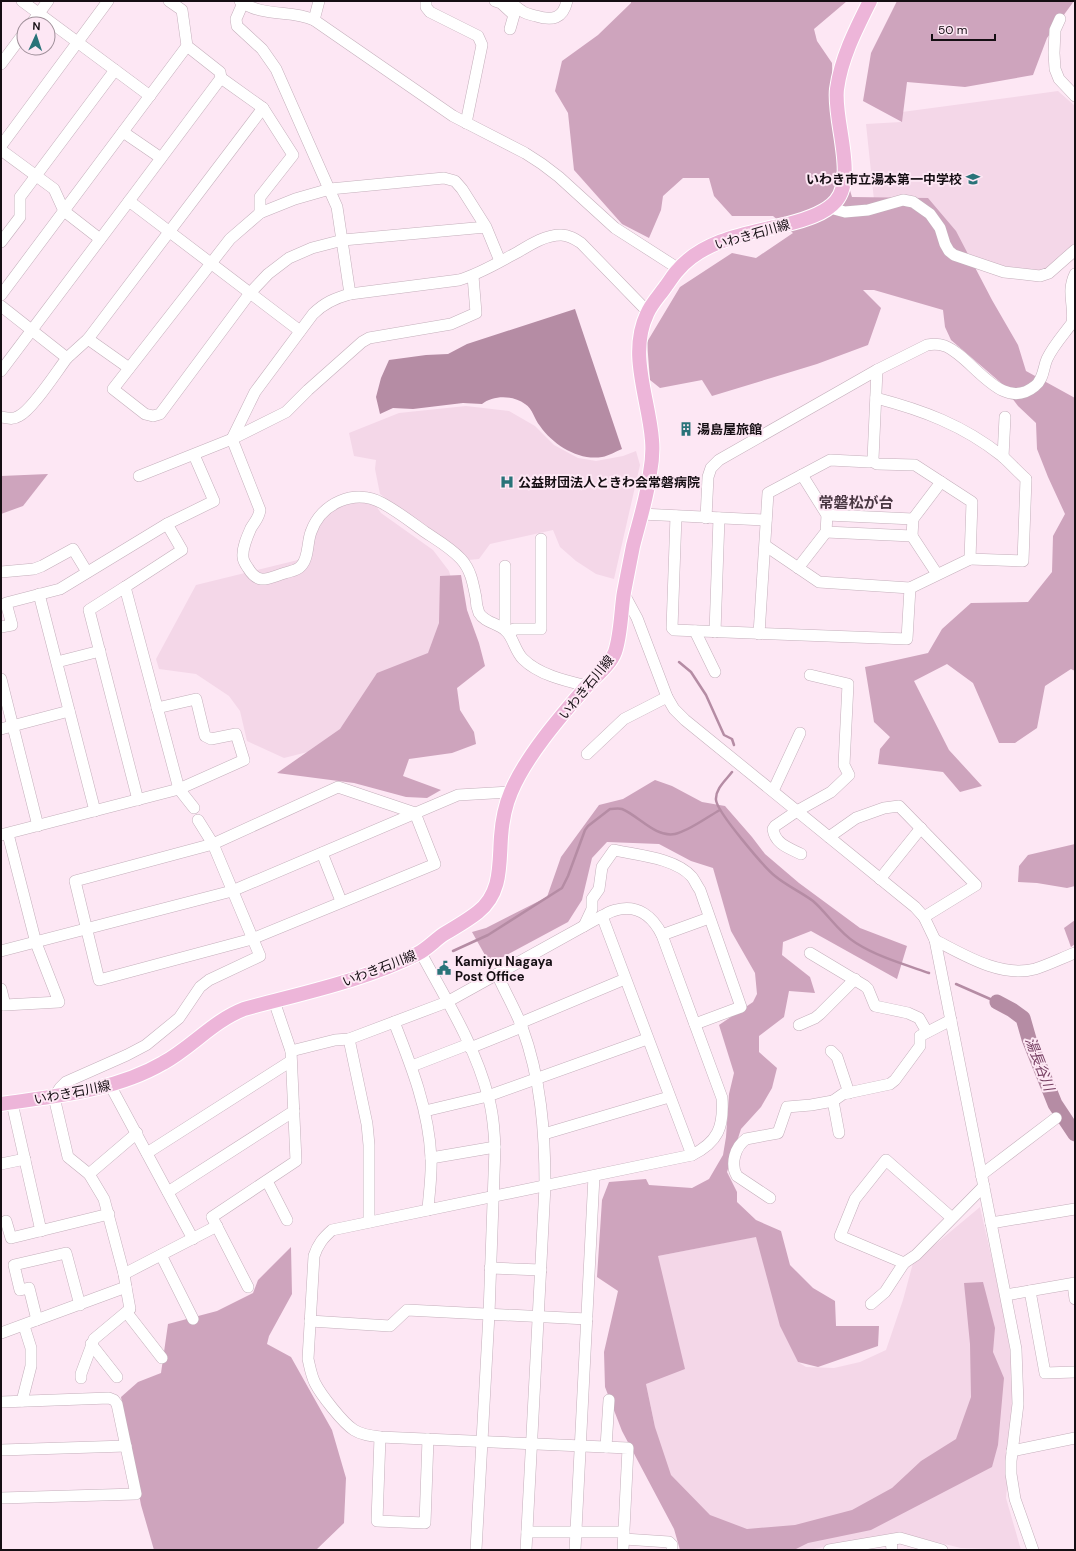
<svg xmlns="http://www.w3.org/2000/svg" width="1076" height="1551" font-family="'DM Sans','Noto Sans JP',sans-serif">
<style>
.built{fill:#f4d7e8}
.forest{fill:#cea4bd}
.water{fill:#b58ca4}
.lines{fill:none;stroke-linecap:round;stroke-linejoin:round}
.stream{stroke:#b58ca4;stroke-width:2.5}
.river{stroke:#b58ca4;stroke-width:15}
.minor-casing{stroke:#c4afbb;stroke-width:12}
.major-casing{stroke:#fff;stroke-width:16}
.minor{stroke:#fff;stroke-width:11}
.major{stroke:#edb5d9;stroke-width:14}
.labels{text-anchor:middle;stroke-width:4;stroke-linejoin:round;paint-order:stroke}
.poi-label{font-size:13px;font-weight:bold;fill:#150e13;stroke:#fde7f4;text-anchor:start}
.street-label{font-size:13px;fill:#150e13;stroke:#fde7f4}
.water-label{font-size:14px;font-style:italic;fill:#763f62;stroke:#fde7f4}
.quarter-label{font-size:15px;font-weight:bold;fill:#493742;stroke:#fde7f4}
</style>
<rect width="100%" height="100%" fill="#fde7f4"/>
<g class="built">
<path d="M1058,91L1075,106V251L1059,270L1023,274L956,252L874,200L866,124L901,122L902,112Z"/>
<path d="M466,406L509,411L535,426L554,445L578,458L596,461L623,456L636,451L640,465L614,579L596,574L576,561L560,547L553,530L490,544L479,559L468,560L380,494L375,469L376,460L354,456L349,433L399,413Z"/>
<path d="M369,496L381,513L433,550L449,571L457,598L446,646L343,743L284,758L247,741L240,711L229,696L196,674L159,669L156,659L196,585L302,559L325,510Z"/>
<path d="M980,1207L1001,1299L1012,1362L1013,1417L1006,1498L1021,1550L961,1548L899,1533L808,1550H688L668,1489L646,1384L648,1258L764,1235L798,1362L806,1367L834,1368L860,1362L886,1350L903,1300L913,1263Z"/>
</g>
<g class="forest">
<path d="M631,1H847L814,29L817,41L832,63L834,137L852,197L928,198L956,231L992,300L1018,345L1026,371L1075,398V671L1071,669L1045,686L1037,728L1015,743H999L973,683L947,664L914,681L949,750L982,786L960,792L943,772L878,764L880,749L890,737L874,722L865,667L928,653L942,629L971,603L1028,602L1052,572L1053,536L1065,514L1048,477L1037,449L1036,423L1018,406L1000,382L951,340L945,327L943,310L874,290H863L881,308L868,345L817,364L712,396L702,380L660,388L650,380L647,342L680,287L732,253L756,258L793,233L773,216H732L714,196L709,178H683L663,196L661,210L649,238L622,224L574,170L568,113L555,91L562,61L598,35L631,3Z"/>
<path d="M897,1H1074L1047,38L1033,75L965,87L907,82L902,122L863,101L871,53Z"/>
<path d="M48,474L23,506L1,514V476Z"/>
<path d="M461,575L467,610L479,643L485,666L457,688L460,710L474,732L476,744L452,753L409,759L403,776L441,790L427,798L406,797L354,783L277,773L340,729L377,673L428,653L439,623L440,576Z"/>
<path d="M655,780L672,786L702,802L725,806L752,837L765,854L799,883L860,928L907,946L897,979L811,931L783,942L782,955L810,977L815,993L789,991L784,1017L759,1036V1052L777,1068L772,1088L761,1107L741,1129L727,1172L737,1192V1202L756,1220L781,1231L790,1265L813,1288L835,1301L836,1326H879L878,1346L818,1367L798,1362L780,1326L756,1237L658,1256L685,1369L646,1384L655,1427L671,1475L710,1515L747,1529L795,1525L852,1510L892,1488L921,1461L956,1439L971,1397L970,1344L964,1283L983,1282L995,1328L993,1352L1004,1378L998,1445L992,1467L871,1530L808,1543L794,1550H680L674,1529L622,1431L605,1387L604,1352L618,1291L597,1277L602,1200L609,1182L646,1179L649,1185L692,1188L709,1179L723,1155L726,1137L729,1094L734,1073L719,1025L753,1002L757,994L755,973L731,931L713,868L691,861L659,844L607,842L592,858L582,900L568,922L490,964L472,932L486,928L547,897L561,857L599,805L623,799Z"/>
<path d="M1075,844V886L1067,888L1037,883L1018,882L1019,866L1028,855Z"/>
<path d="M1075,920V944L1071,947L1064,928Z"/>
<path d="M291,1247L292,1294L269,1336L267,1344L291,1357L332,1430L346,1478L344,1523L316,1550H154L141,1505L121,1397L138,1382L161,1373L168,1324L217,1311L253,1293L258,1280Z"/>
</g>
<path class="water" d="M575,309L622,449C616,451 609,456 602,457C579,461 553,445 540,426C534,419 533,409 525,404C513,395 493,395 482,404L463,403L413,409L393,408L380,414L376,397L381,378L389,360L426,355L448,354L467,344Z"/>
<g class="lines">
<g class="stream">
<path d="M679,662L691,672L706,695L724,735L732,739L734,745"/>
<path d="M732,772C726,780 715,789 716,800C717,812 764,867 775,876C787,886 801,892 813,901C828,914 839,933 856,943C878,957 906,965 929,973"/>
<path d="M453,951L488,935L562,888L568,876L585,830L588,826L610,809C614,809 618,808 622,809C639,816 656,838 675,834C689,831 707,817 720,810"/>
<path d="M956,984L997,1002"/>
</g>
<path class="river" d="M997,1002L1012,1010L1023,1018L1029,1039L1055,1104L1075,1134"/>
<defs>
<g id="minor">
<path d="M22,1L150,96"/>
<path d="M169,1L182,10L187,46L220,72L221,78L263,108L293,155L260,197V213"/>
<path d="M240,1C264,18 290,9 314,20L453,116L525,153L542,164L559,177L615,228L679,269"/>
<path d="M426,1V7L430,12L478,36L482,45L466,123"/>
<path d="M495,1L501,3L514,15L510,29"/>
<path d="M509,1C513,4 517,8 522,11C526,14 532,15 536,16C552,21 563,19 567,1"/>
<path d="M243,3L236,19L237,26L262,49L276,69L337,207L350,294"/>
<path d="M1060,19L1055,30L1054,53L1055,69L1059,79L1075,96"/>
<path d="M314,20L319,1"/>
<path d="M31,24L48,1"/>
<path d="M1,64L24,33"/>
<path d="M123,132L161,158"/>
<path d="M1,146L108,1"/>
<path d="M1,150L54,189L64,211L100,239"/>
<path d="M129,201L221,78"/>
<path d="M830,208L845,212L868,210L903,200L913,202L930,214L940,228L945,244L949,251L954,255L1004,272L1040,276L1049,273L1075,250"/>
<path d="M486,227L343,240L312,248L289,258L268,274L250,293L160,414L153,416L145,414L113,389L230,239L260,213L295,199L330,189L444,178L455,181L462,189L486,227L500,261"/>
<path d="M1,242L20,217V197L115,70"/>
<path d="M1,295L187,46"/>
<path d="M1,306L67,358C57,371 32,410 19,416C13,420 7,418 1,417"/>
<path d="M88,339L129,368"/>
<path d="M67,358L88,339L263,108"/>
<path d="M1,371L129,201L300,331"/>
<path d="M1003,457L1005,417"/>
<path d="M872,461L873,459L877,370"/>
<path d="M139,476L232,439L286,412L308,390L362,342L369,338L451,324L476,313L473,276"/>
<path d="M641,514L766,520"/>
<path d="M827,515L913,519"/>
<path d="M676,516L672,628L674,630L907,639L910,588"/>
<path d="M706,518L708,477L711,468L719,460L877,370L927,345C933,344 939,344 945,346C973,357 1001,414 1035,386C1044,379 1043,368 1047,359C1053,346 1064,334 1072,323C1075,305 1066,293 1075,274"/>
<path d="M826,532L912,536L913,519L941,482"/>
<path d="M912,536L937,574"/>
<path d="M766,546L819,582L910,588L970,559"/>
<path d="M798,568L826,532L827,515L802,475"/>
<path d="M1,572L34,569L42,566L73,549L87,572"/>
<path d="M125,587L182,550L167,524"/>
<path d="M39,594L95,811"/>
<path d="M624,594L637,618L667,697L674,709L685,720L915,907L924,917L935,940L1016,1349L1018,1404L1011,1461V1474L1015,1499L1033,1550"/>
<path d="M1,627L12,625L6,603L60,589L167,524L214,501L194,455"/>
<path d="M505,629V566"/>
<path d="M695,631L715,672"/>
<path d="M715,632L719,518"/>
<path d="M510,634L514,629H541V539"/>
<path d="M759,634L768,493L830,460L869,462L872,461L877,464L915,465L972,502L970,559L1023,561L1026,479C1018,472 1010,463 1002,456C963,425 922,410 876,398"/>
<path d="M57,662L100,651"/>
<path d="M1,679L38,826"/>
<path d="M587,686C566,681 539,675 523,659C515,651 513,637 506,631C498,623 485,623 479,613C477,608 476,603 476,598C473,583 471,570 461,559C451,548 437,540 425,532C411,522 397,511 382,503C355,488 321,503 311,532C307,542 309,558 301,566C297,571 290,571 285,573C268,578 259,586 248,568C246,565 243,561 243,557C242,548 247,537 251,528C255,521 259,518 260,510L232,439L255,392L313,314C324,303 335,298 350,294L459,280C480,274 499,262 518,252C531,244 545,235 561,235C569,235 575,239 581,243L648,312"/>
<path d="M1,729L69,711"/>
<path d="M587,754L624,719L667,697"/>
<path d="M338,787L415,813L435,864L252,939L99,980L75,881L213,844Z"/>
<path d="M773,791L800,733"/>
<path d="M138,800L89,610L125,587L179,789L194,808"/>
<path d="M1,835L179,789L244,760L236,734L211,739L205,736L196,699L157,708"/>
<path d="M829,837L856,818L884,808L899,806L976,885L924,917"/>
<path d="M322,853L341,901"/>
<path d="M801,854C789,848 775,844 773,829L775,826L797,811L831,792L849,775L844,765L848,684L810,675"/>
<path d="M880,879L921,828"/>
<path d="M602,916L692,1155"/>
<path d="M584,926L592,909V899L599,889L602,867L614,850C637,855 676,858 692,877C695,881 697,886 700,890L741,1007L695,1024"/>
<path d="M662,935L709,918"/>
<path d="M935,940C964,955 1001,978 1035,969C1048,965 1062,958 1075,953"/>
<path d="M1,951L232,891L458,795L510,792"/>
<path d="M421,953C445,998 475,1045 488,1096C493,1112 494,1129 495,1147L489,1314L476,1550"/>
<path d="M810,953L865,986L868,989L875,1006L908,1013L919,1018L927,1032"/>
<path d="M497,974C505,992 515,1009 522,1027C541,1079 545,1131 545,1186L526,1550"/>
<path d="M1,989L5,1005L59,1002L36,943L8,834"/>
<path d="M394,1022C411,1065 429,1110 431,1158C432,1175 429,1193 428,1210"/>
<path d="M520,1023L625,979"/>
<path d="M799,1025L815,1018L820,1014L855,979"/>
<path d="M349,1039L367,1124L369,1145V1222"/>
<path d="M470,1048L522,1027"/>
<path d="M291,1051L335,1040L349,1039L447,1002L602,916C606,914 611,911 616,910C638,904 653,917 662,935L722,1098C724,1127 718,1142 692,1155L332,1230C323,1238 318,1244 314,1256L308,1359C310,1367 311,1375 315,1383C321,1395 343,1423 354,1430C362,1435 371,1436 380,1437L628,1448L623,1550"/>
<path d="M831,1051L837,1057L849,1093"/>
<path d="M412,1066L469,1044"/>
<path d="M110,1085L193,1239"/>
<path d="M833,1101L839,1133"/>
<path d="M12,1103L41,1231"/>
<path d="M425,1111L488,1096L647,1039"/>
<path d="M544,1134L669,1097"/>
<path d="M147,1153L291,1061"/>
<path d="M431,1158L495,1147"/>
<path d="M1,1164L25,1159"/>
<path d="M89,1174L137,1133"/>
<path d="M981,1175L1056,1118"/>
<path d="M267,1181L287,1220"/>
<path d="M168,1192L294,1111"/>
<path d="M770,1198L737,1176C730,1164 735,1147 746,1139L778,1133L787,1107L811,1105L833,1101L843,1094L890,1084L895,1080L920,1046V1036L951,1020"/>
<path d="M952,1218L886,1160L855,1199L840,1236L904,1263L916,1255L984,1186"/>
<path d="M6,1221L11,1238L109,1214"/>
<path d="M991,1223L1075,1209"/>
<path d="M161,1255L193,1319"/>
<path d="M490,1268L541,1270"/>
<path d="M124,1274L217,1226"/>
<path d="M1073,1284L1075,1299"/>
<path d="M248,1287L212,1217L296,1161L291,1051L274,1001"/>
<path d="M1030,1291L1045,1373L1075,1372"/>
<path d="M1006,1295L1075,1283"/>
<path d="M871,1304L885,1292L904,1263"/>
<path d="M127,1313L162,1358"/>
<path d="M37,1320L29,1288L20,1290L14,1265L66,1253L80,1305"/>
<path d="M310,1321L390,1326L407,1310L587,1319"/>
<path d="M1,1333L126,1287L124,1274L104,1199L89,1174L68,1157L54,1097L60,1088L66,1082L127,1055L146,1045L179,1018L200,987L209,980L260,956L213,844L198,820"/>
<path d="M91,1344L117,1377"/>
<path d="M81,1378V1374L94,1339L130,1309L126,1287"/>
<path d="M22,1401L31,1366V1348L24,1326"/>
<path d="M1,1402L109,1398L114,1400L117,1404L136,1494L1,1498"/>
<path d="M380,1437L377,1521L425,1523L428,1439"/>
<path d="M606,1447L609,1400"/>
<path d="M1,1450L126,1446"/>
<path d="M1012,1451L1075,1438"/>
<path d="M527,1532H624"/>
<path d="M624,1539L669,1542L672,1545V1550"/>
<path d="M891,1540L892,1550"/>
<path d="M575,1550L594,1176"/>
<path d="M829,1550L900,1538L942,1550"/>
</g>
<path id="major" d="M1,1104C55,1096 115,1091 163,1063C192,1047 213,1021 244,1009C302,993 363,981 417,954C427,949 435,940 444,934C456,927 468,920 478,912C502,893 499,865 501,837C502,822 505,806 511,792C526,756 560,717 585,688C595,676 610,666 615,652C621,635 621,610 624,592C627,576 630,561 633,546C639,522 647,498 650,473C652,462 653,451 652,440C649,399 628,354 647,314C651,304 660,295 666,286C670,281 673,275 678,270C704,239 750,233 788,224C804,220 825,214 836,201C857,176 833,119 837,89C841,58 856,29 870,1"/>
</defs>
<use href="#minor" class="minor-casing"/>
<use href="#major" class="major-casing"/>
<use href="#minor" class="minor"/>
<use href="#major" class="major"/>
</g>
<defs>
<symbol id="school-bare" viewBox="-9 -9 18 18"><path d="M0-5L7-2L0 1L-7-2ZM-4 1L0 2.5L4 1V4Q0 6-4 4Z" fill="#297379" stroke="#fde7f4" stroke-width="2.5" paint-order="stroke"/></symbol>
<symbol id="building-bare" viewBox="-9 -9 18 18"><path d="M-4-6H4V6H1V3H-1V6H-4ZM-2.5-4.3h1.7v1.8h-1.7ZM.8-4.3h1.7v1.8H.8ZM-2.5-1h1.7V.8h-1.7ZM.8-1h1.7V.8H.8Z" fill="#297379" stroke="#fde7f4" stroke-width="2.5" paint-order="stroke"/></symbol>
<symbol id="hospital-bare" viewBox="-9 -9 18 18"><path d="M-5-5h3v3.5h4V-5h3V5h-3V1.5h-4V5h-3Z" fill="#297379" stroke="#fde7f4" stroke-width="2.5" paint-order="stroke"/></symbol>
<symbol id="civic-bare" viewBox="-9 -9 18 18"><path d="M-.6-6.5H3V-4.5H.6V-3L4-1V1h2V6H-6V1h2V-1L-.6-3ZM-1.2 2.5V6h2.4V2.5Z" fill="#297379" stroke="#fde7f4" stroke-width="2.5" paint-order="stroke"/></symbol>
</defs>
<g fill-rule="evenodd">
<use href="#school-bare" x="963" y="169" width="20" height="20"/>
<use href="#building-bare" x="676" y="419" width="20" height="20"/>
<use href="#hospital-bare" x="497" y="472" width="20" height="20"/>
<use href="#civic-bare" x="434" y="958" width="20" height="20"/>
</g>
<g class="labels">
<g class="poi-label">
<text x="962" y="184" text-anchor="end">いわき市立湯本第一中学校</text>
<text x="697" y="434">湯島屋旅館</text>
<text x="518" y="487">公益財団法人ときわ会常磐病院</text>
<text x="455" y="966">Kamiyu Nagaya<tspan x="455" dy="15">Post Office</tspan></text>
</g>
<g class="street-label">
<text transform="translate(752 234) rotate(-16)" y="5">いわき石川線</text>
<text transform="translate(586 687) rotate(-51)" y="5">いわき石川線</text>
<text transform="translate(379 968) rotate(-21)" y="5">いわき石川線</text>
<text transform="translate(72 1092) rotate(-11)" y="5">いわき石川線</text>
</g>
<g class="water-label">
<text transform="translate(1040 1064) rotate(69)" y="5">湯長谷川</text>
</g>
<g class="quarter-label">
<text x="856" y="508">常磐松が台</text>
</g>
</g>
<rect width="1076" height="1551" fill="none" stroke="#150e13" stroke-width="4"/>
<g transform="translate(36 36) rotate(3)"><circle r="19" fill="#fde7f4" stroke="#a0909a"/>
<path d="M0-3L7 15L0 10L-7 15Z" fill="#297379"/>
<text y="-6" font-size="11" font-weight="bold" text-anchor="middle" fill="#150e13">N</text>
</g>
<path d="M932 34v6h63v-6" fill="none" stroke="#150e13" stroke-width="2"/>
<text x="938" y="34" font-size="12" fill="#150e13" stroke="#fde7f4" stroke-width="3" paint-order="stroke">50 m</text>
</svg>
